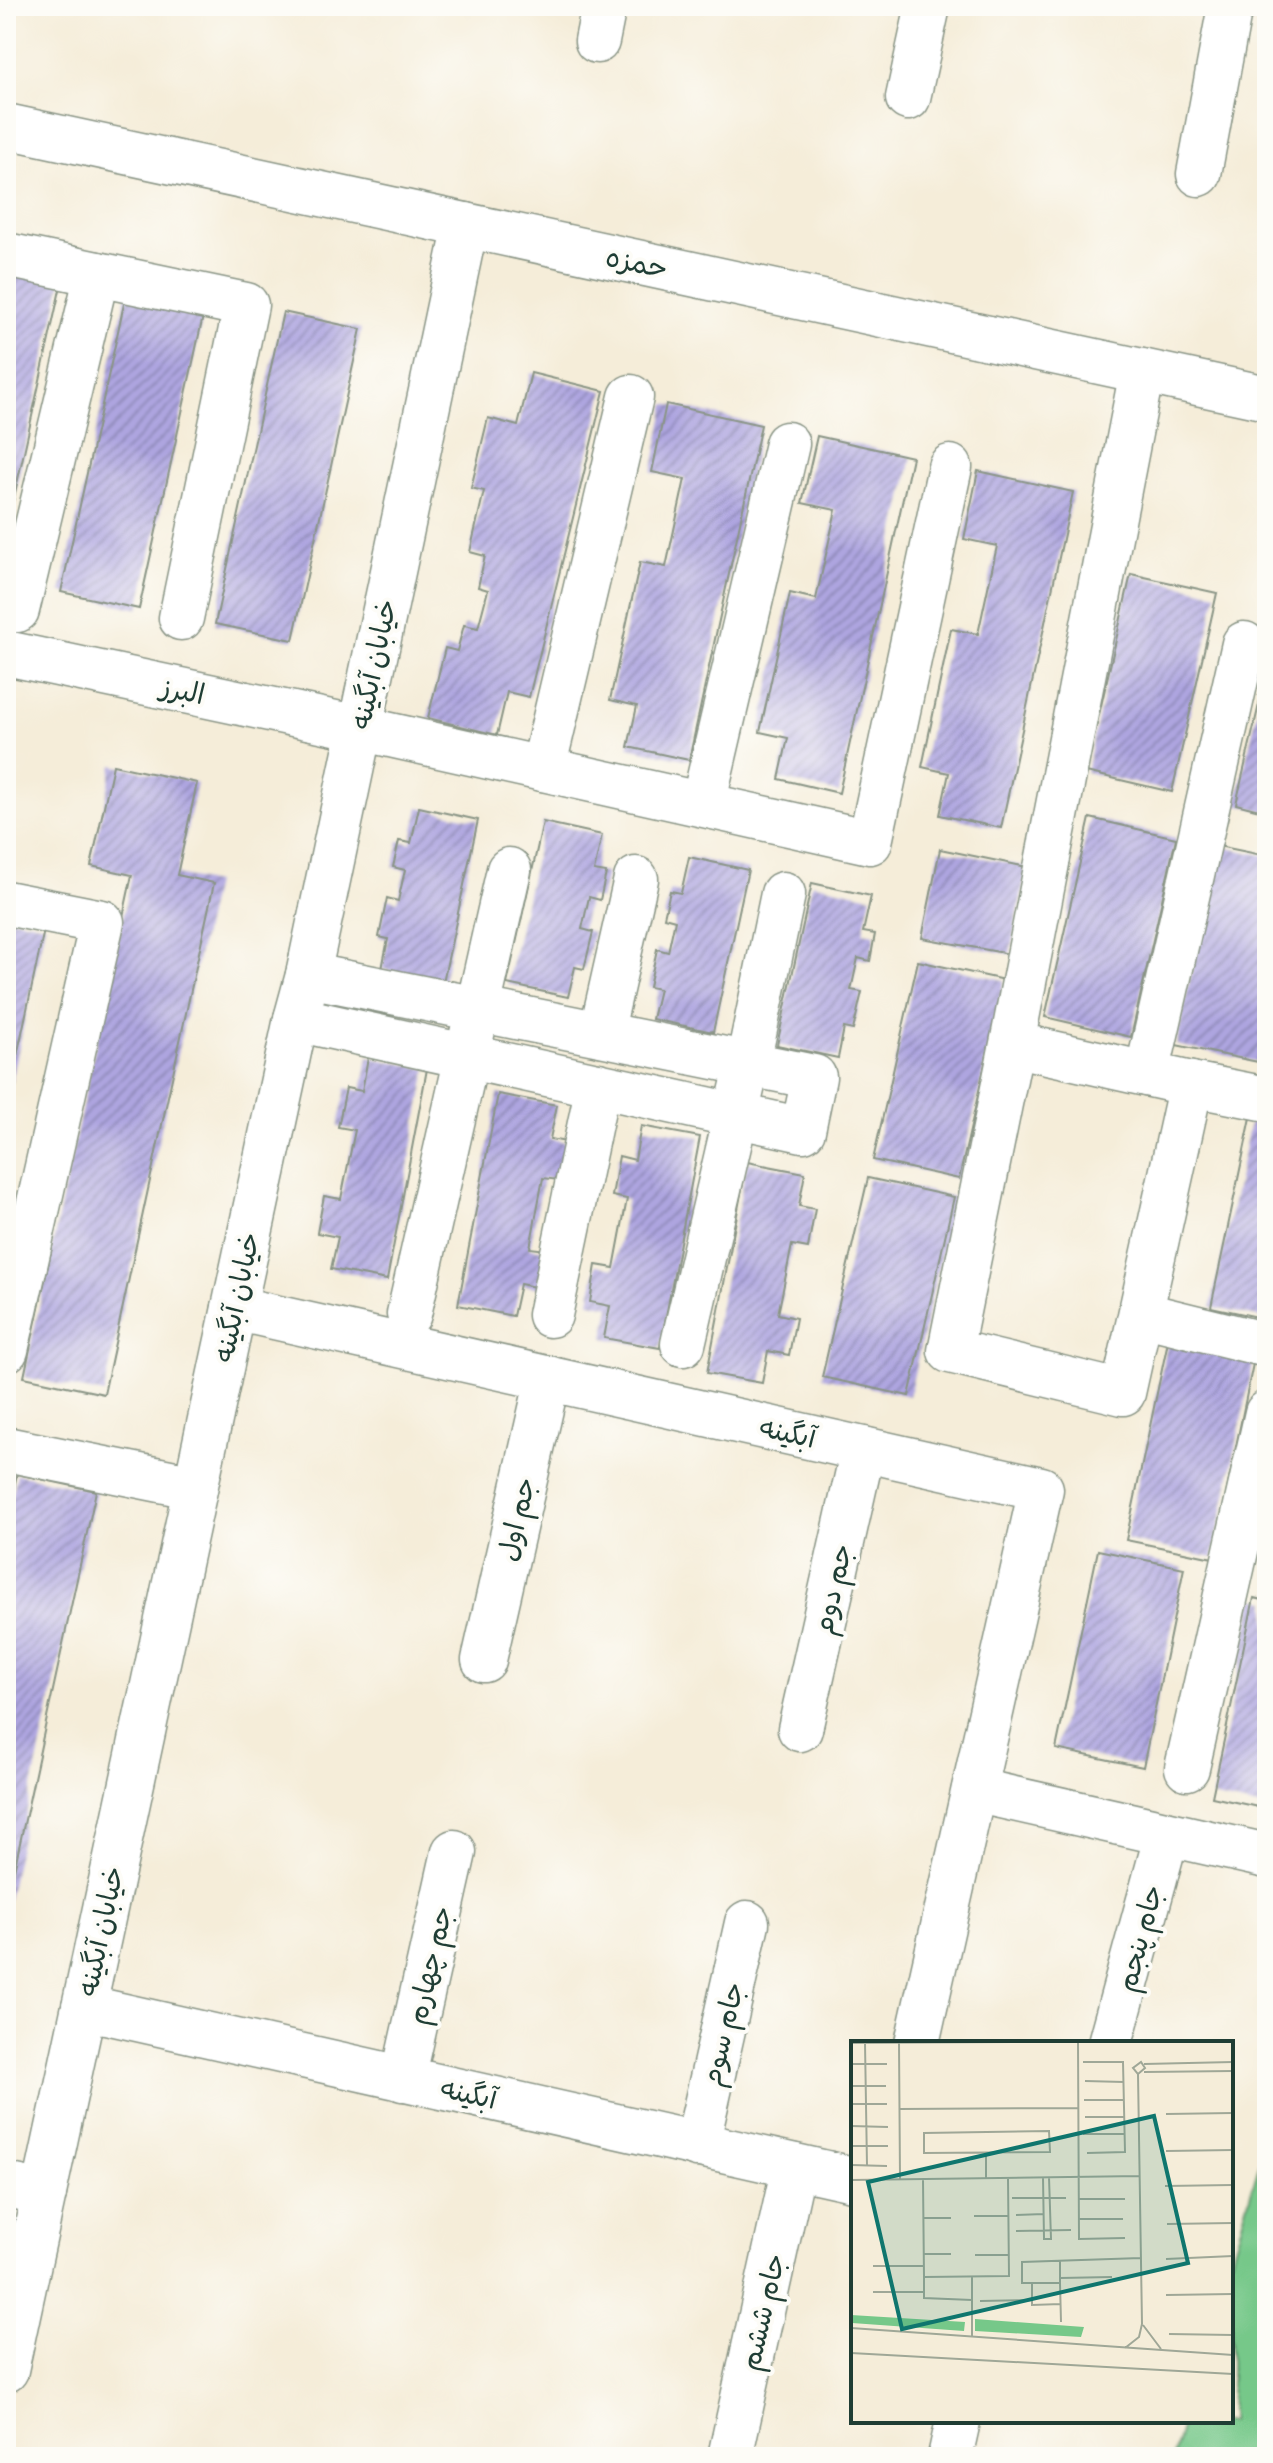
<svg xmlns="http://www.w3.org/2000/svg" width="1273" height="2463" font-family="Pangolin,'Playpen Sans Arabic',sans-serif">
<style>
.park{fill:#76c889;stroke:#4a825e;stroke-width:2}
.building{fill:url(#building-hatch)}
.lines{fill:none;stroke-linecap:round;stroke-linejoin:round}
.minor-casing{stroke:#8a9586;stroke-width:47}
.major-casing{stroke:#8a9586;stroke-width:47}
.minor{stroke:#fff;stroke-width:44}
.major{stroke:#fff;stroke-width:44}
.labels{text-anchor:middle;stroke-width:8;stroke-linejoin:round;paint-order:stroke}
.street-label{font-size:28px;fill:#1f3d34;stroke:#fdfcf7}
.inset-road{fill:none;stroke:#9fa797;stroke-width:2}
.view{fill:#0f766e;fill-opacity:0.15;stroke:#0f766e;stroke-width:4}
.inset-edge{fill:none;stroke:#1f3d34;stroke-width:4}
</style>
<defs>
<pattern id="building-hatch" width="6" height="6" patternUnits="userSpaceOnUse" patternTransform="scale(2)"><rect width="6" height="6" fill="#aea5e0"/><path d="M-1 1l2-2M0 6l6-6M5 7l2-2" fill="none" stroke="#8d88b6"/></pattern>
</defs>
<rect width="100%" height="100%" fill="#fdfcf7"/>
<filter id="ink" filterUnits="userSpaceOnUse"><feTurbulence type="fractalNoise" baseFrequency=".0125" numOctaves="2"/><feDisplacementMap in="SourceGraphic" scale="16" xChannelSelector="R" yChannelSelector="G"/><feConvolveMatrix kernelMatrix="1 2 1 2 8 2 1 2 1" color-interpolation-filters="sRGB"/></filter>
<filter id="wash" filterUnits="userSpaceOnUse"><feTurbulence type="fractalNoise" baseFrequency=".006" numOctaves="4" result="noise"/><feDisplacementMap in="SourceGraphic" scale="32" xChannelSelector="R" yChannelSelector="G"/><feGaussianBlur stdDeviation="1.8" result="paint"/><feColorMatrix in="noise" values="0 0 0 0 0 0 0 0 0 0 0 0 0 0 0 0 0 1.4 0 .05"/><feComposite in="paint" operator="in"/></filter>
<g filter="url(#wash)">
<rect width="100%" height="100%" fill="#f5edd9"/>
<path class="park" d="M1267,2138V2406L1251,2457H1173L1183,2421H1231V2260Z"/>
<g id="blocks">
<g class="building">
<path d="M6,254L65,267L7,529H6Z"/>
<path d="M129,281L207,298L139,609L61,592Z"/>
<path d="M283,312L361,329L293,640L215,624Z"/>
<path d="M531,373L604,391L529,697L507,692L497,735L428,718L445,648L457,651L464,625L478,628L488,590L478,587L485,556L470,552L484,491L471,488L488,418L518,426Z"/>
<path d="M666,404L761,425L689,760L628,747L637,706L610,700L640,562L666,567L685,479L652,472Z"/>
<path d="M817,436L912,457L839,793L779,779L788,738L760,732L790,593L816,599L836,510L802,503Z"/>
<path d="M978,471L1073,492L1001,828L940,815L949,773L922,767L951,629L978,634L997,546L964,539Z"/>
<path d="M1131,574L1217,593L1172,792L1086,772Z"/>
<path d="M1264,683H1267V812L1236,804Z"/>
<path d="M113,765L197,783L177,875L214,883L104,1394L24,1377L132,875L91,866Z"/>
<path d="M419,807L478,820L443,982L382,969L388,939L379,937L387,898L398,901L405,870L393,867L399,841L411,843Z"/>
<path d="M1090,818L1176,838L1131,1037L1045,1017Z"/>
<path d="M543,822L602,835L594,871L606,873L600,900L589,897L582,929L593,932L584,969L575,967L568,997L507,984Z"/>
<path d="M1218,846L1267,856V1043L1263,1063L1176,1045Z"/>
<path d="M940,849L1027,867L1010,954L922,938Z"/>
<path d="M689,857L748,870L713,1032L652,1019L659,989L649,987L657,949L668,952L675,920L664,917L670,891L681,893Z"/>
<path d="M812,883L871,896L863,932L875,934L870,961L858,958L851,990L862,992L853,1030L844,1028L838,1058L777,1045Z"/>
<path d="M6,917L45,925L7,1103H6Z"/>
<path d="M918,961L1004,980L959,1179L873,1160Z"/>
<path d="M368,1057L427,1069L387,1280L331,1269L338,1237L317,1233L324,1196L341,1199L355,1130L338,1127L346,1088L362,1091Z"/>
<path d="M498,1094L557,1105L550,1139L566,1142L559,1180L543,1178L530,1248L547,1250L540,1288L520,1284L513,1316L458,1305Z"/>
<path d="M1253,1108L1267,1111V1319L1211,1307Z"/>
<path d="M641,1126L700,1137L660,1348L604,1338L610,1306L590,1302L596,1265L614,1268L627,1199L612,1196L619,1156L635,1160Z"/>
<path d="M747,1162L805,1173L799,1206L815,1209L808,1248L792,1245L778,1314L796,1318L789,1355L768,1351L762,1383L707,1373Z"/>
<path d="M868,1178L954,1197L909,1396L822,1377Z"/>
<path d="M1168,1341L1254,1359L1213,1558L1126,1540Z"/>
<path d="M17,1474L96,1491L7,1903L6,1524Z"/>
<path d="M1098,1550L1184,1568L1143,1767L1056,1749Z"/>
<path d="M1254,1598L1267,1601V1809L1212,1797Z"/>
</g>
</g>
</g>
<g filter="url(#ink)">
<use href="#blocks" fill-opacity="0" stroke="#8a9586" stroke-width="2"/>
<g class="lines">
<defs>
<g id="minor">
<path d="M597,41L604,6"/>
<path d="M908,98L928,6"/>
<path d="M1199,174L1230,6"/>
<path d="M6,255L246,305L181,618"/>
<path d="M17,610L97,274"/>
<path d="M6,653L359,728L870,842L950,467"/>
<path d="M543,769L631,397"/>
<path d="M703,804L787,444"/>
<path d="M6,903L102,922L6,1350"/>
<path d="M296,1019L803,1130L814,1077L308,975"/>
<path d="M601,1034L636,879"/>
<path d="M1012,1044L1191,1084L1123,1393L950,1351L1012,1044L1142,371"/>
<path d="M1147,1074L1244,644"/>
<path d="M1191,1084L1267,1099"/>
<path d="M234,1308L1041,1489L917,2043"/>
<path d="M409,1314L509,870"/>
<path d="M1141,1314L1267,1345"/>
<path d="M550,1315L598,1085"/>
<path d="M683,1344L748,1063L783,894"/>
<path d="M6,1449L195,1487"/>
<path d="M484,1660L548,1378"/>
<path d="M800,1729L863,1449"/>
<path d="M1187,1768L1267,1413"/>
<path d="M974,1790L1267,1856"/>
<path d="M84,2007L853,2179"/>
<path d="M1110,2043L1167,1834"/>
<path d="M403,2079L454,1852"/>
<path d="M697,2145L747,1923"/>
<path d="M6,2185L44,2193"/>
<path d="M6,2370L296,1019L308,975L466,225"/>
<path d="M730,2457L794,2166"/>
<path d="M950,2457L958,2421"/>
</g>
<path id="major" d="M6,126L1267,398"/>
</defs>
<use href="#minor" class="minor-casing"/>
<use href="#major" class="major-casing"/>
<use href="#minor" class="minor"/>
<use href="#major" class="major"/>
</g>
</g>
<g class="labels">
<g class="street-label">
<text transform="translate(637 262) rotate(12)" y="10">حمزه</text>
<text transform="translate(373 664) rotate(-78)" y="10">خیابان آبگینه</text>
<text transform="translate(183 690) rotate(12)" y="10">البرز</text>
<text transform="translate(236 1297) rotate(-78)" y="10">خیابان آبگینه</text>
<text transform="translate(788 1432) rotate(13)" y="10">آبگینه</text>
<text transform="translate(516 1519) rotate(-77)" y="10">جم اول</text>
<text transform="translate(832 1589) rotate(-77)" y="10">جم دوم</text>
<text transform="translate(100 1931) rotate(-78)" y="10">خیابان آبگینه</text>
<text transform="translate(1139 1938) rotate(-75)" y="10">جام پنجم</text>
<text transform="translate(429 1965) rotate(-77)" y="10">جم چهارم</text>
<text transform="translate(722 2034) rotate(-77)" y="10">جام سوم</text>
<text transform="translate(469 2093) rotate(13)" y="10">آبگینه</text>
<text transform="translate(762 2312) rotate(-77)" y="10">جام ششم</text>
</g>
</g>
<g transform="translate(851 2041)">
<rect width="382" height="382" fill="#f5edd9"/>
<path d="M0,274L114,281L113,290L1,282ZM124,278L233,286L230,296L124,290Z" fill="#76c889"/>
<path class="inset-road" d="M48,1L49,138M227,1L228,198L274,197M0,2L163,1M14,2L16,125M232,21H272L274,111L236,112M0,23H36M293,23L382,21M293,31L382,30M234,40L273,41M0,45H35M233,59H273M0,63H36M48,68L227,67M315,73L382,72M234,76H273M0,85L37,86M198,90L199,111L73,112V92ZM232,93H274M0,105H37M315,110L382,109M135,111V137M0,124L36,125M192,136L193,198H200L198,136M72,138L73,236L158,235L157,137M0,139L289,135M314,145L382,144M161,157H215M228,158H274M165,174L193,173M123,175H158M72,177H100M228,178H272M316,183L382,182M165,190L220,189M73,213H100M124,214H158M315,218L382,215M209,220V242H171V221L290,217M22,225H73M73,236V257L121,259M121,236V297M209,237L261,236M181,242V264L210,263M209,242L210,281M22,251H73M315,254L382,253M129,260L181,259M292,284L310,308M0,287L382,314M318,293L382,294M274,307L288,296L291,283L287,33L282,27L290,21L294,27L287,33M0,312L382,333"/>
<path class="view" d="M303,75L337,222L51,288L17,141Z"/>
<rect width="382" height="382" class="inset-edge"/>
</g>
<rect width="1273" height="2463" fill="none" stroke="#fdfcf7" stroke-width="32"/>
</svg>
